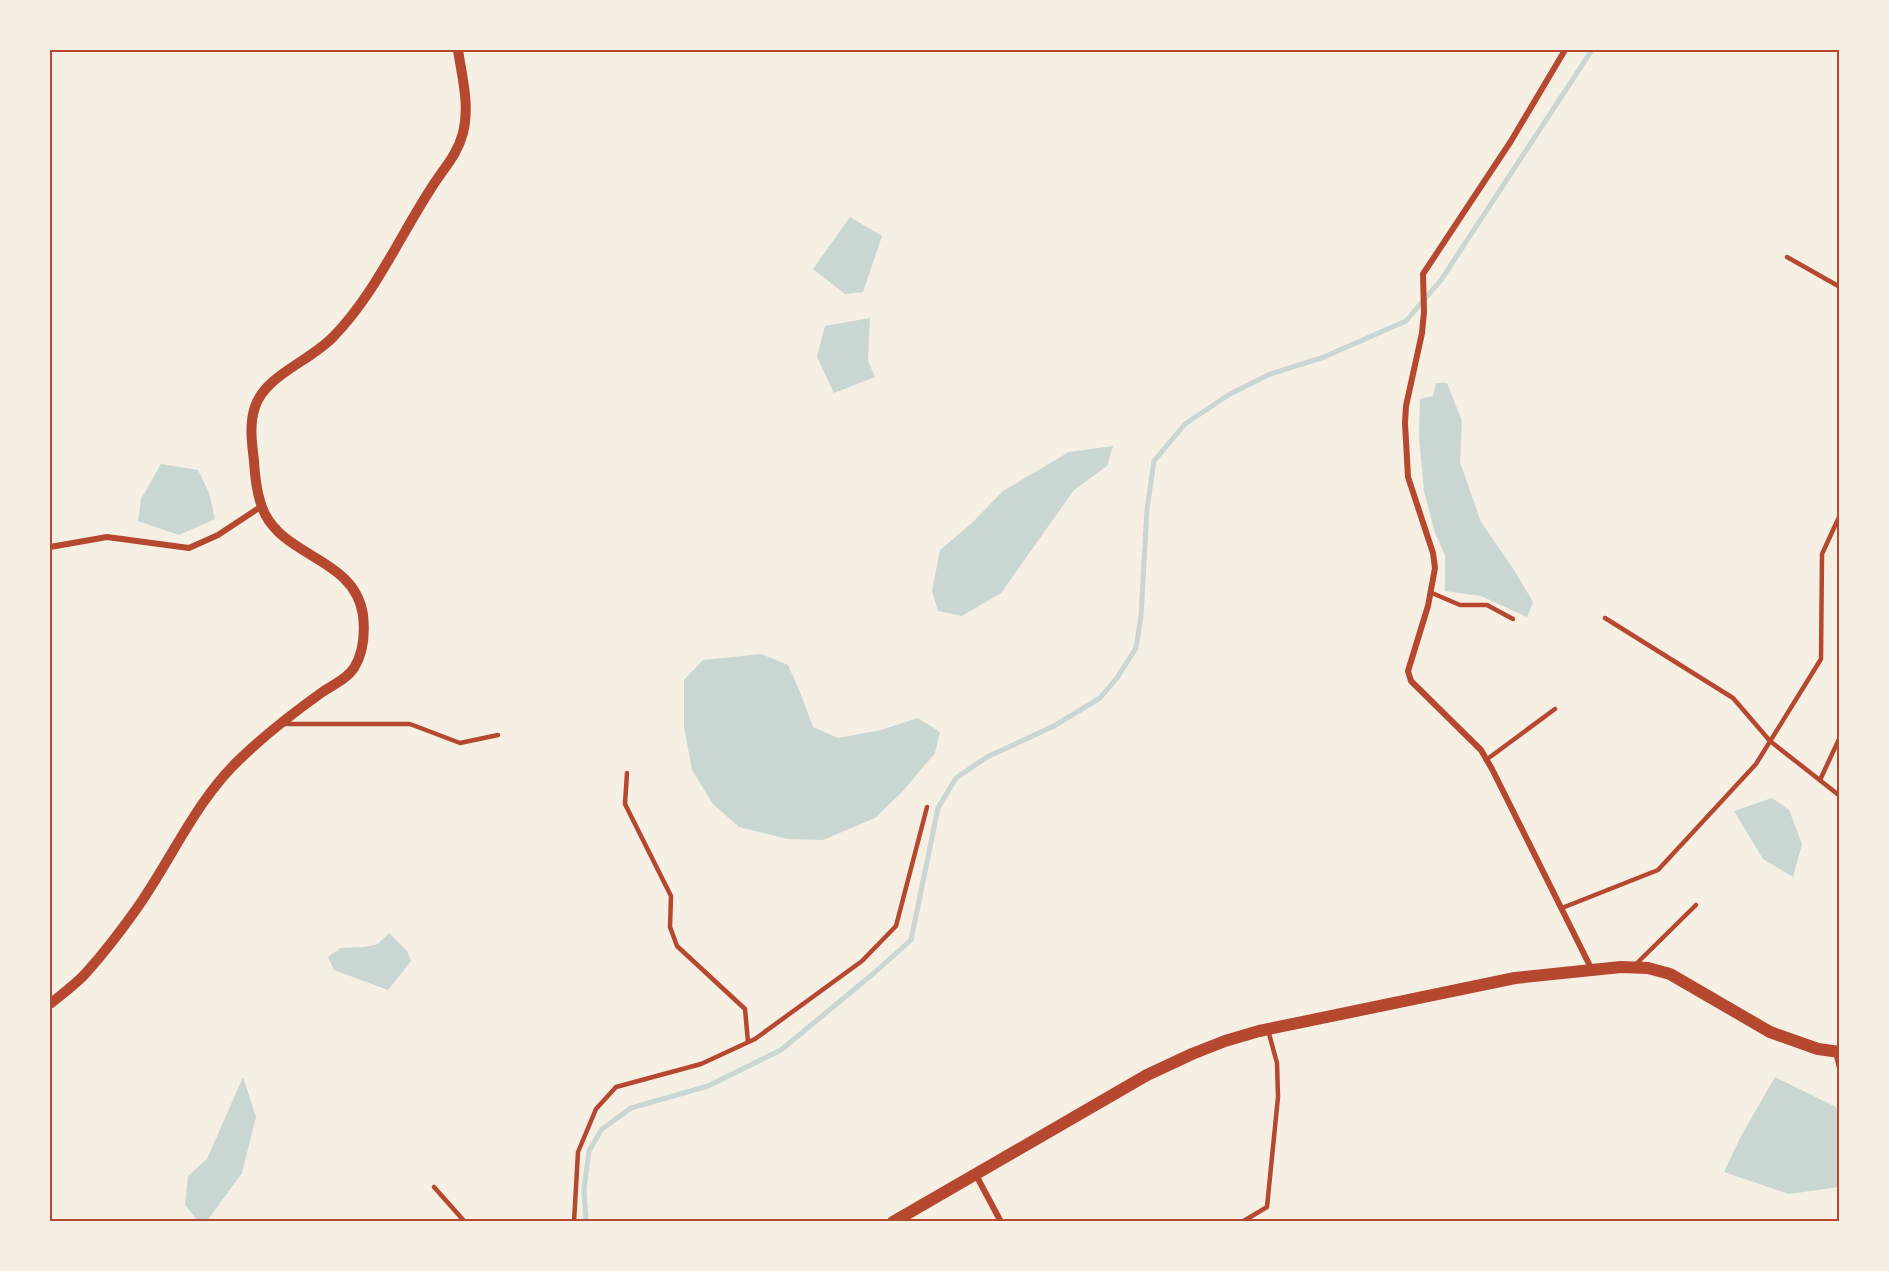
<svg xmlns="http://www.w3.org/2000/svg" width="1889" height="1271" font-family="Montserrat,sans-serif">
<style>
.water{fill:#c9d6d2}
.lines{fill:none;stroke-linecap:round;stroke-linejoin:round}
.stream{stroke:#c9d6d2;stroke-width:5}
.service{stroke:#b5482f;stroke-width:4.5}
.minor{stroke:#b5482f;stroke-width:6}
.tertiary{stroke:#b5482f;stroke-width:10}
.secondary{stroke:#b5482f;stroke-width:12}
.neatline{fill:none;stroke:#b5482f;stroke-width:2}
</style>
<rect width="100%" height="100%" fill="#f6efe4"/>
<g class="water">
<path d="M850,217L882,236L863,292L845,294L813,269Z"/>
<path d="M870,318L868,361L875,377L834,393L817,357L825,326Z"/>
<path d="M1436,383H1447L1462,421L1460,462L1481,522L1514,570L1533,602L1527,617L1481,596L1445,591V555L1435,533L1424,491L1419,437L1420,399L1433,396Z"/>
<path d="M1113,446L1107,466L1074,490L1001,593L962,616L938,611L932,591L940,550L972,523L1003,491L1069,452Z"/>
<path d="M161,464L198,470L209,493L215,519L179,535L138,521L141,499Z"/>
<path d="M761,654L788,665L800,692L813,727L838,738L881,730L918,718L940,732L935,753L902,792L875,818L823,840L787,839L739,827L713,804L692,770L684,727V680L703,660Z"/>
<path d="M1772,798L1789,810L1802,844L1793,877L1763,859L1734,811Z"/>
<path d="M389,933L407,951L411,961L388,990L334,970L328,957L341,948L365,947L378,944Z"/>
<path d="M243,1077L256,1117L242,1173L207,1221H198L185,1205L188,1176L207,1159Z"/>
<path d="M1775,1077L1836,1107L1840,1121L1839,1187L1789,1194L1724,1172L1740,1138Z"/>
</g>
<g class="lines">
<path class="stream" d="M586,1222L584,1189L589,1151L602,1129L631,1108L708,1086L781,1050L874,973L911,940L938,808L956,778L987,757L1054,726L1100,698L1117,678L1136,648L1141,616L1147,509L1154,461L1185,424L1230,394L1270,374L1324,357L1406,321L1441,280L1592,50"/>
<g class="service">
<path d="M1787,257L1840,287"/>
<path d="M1432,593L1460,605H1487L1513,619"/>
<path d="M1605,618L1733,698L1770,741L1840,796"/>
<path d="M284,724H410L460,743L498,735"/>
<path d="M1486,760L1555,709"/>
<path d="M627,773L625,804L671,896L670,927L677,946L745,1009L748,1042"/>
<path d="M1820,780L1840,737"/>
<path d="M1562,908L1658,870L1756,764L1821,659L1822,554L1840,515"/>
<path d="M1634,966L1696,905"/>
<path d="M434,1187L465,1222"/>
<path d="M574,1222L578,1152L596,1109L616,1087L701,1064L755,1039L862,961L896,926L927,807"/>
<path d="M1242,1222L1267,1207L1278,1097L1277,1063L1268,1030"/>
</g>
<g class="minor">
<path d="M1565,50L1511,141L1423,274L1424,312L1422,333L1406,406L1405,423L1408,477L1433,553L1435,568L1428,606L1408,671L1411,681L1481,750L1492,769L1592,970"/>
<path d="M50,547L107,537L189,548L218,535L262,506"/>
<path d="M1836,1052L1840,1068"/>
<path d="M976,1175L1001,1222"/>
</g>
<path class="tertiary" d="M50,1004C62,994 75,985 86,973C103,954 120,932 135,911C171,861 195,801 241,758C266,734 293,713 321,693C332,685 346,680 354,668C364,652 365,633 363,615C355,559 287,558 265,514C257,498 255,479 254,461C252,444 249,424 255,407C265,375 311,361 334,336C374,295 399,238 430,190C442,170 457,156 463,133C470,105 462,77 458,50"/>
<path class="secondary" d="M893,1222L1147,1075L1192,1054L1225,1041L1259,1031L1515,978L1621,967L1648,968L1670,974L1770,1032L1818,1049L1840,1052"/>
</g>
<rect width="1889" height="1271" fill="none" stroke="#f6efe4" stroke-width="102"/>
<rect x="51" y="51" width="1787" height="1169" class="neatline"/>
</svg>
